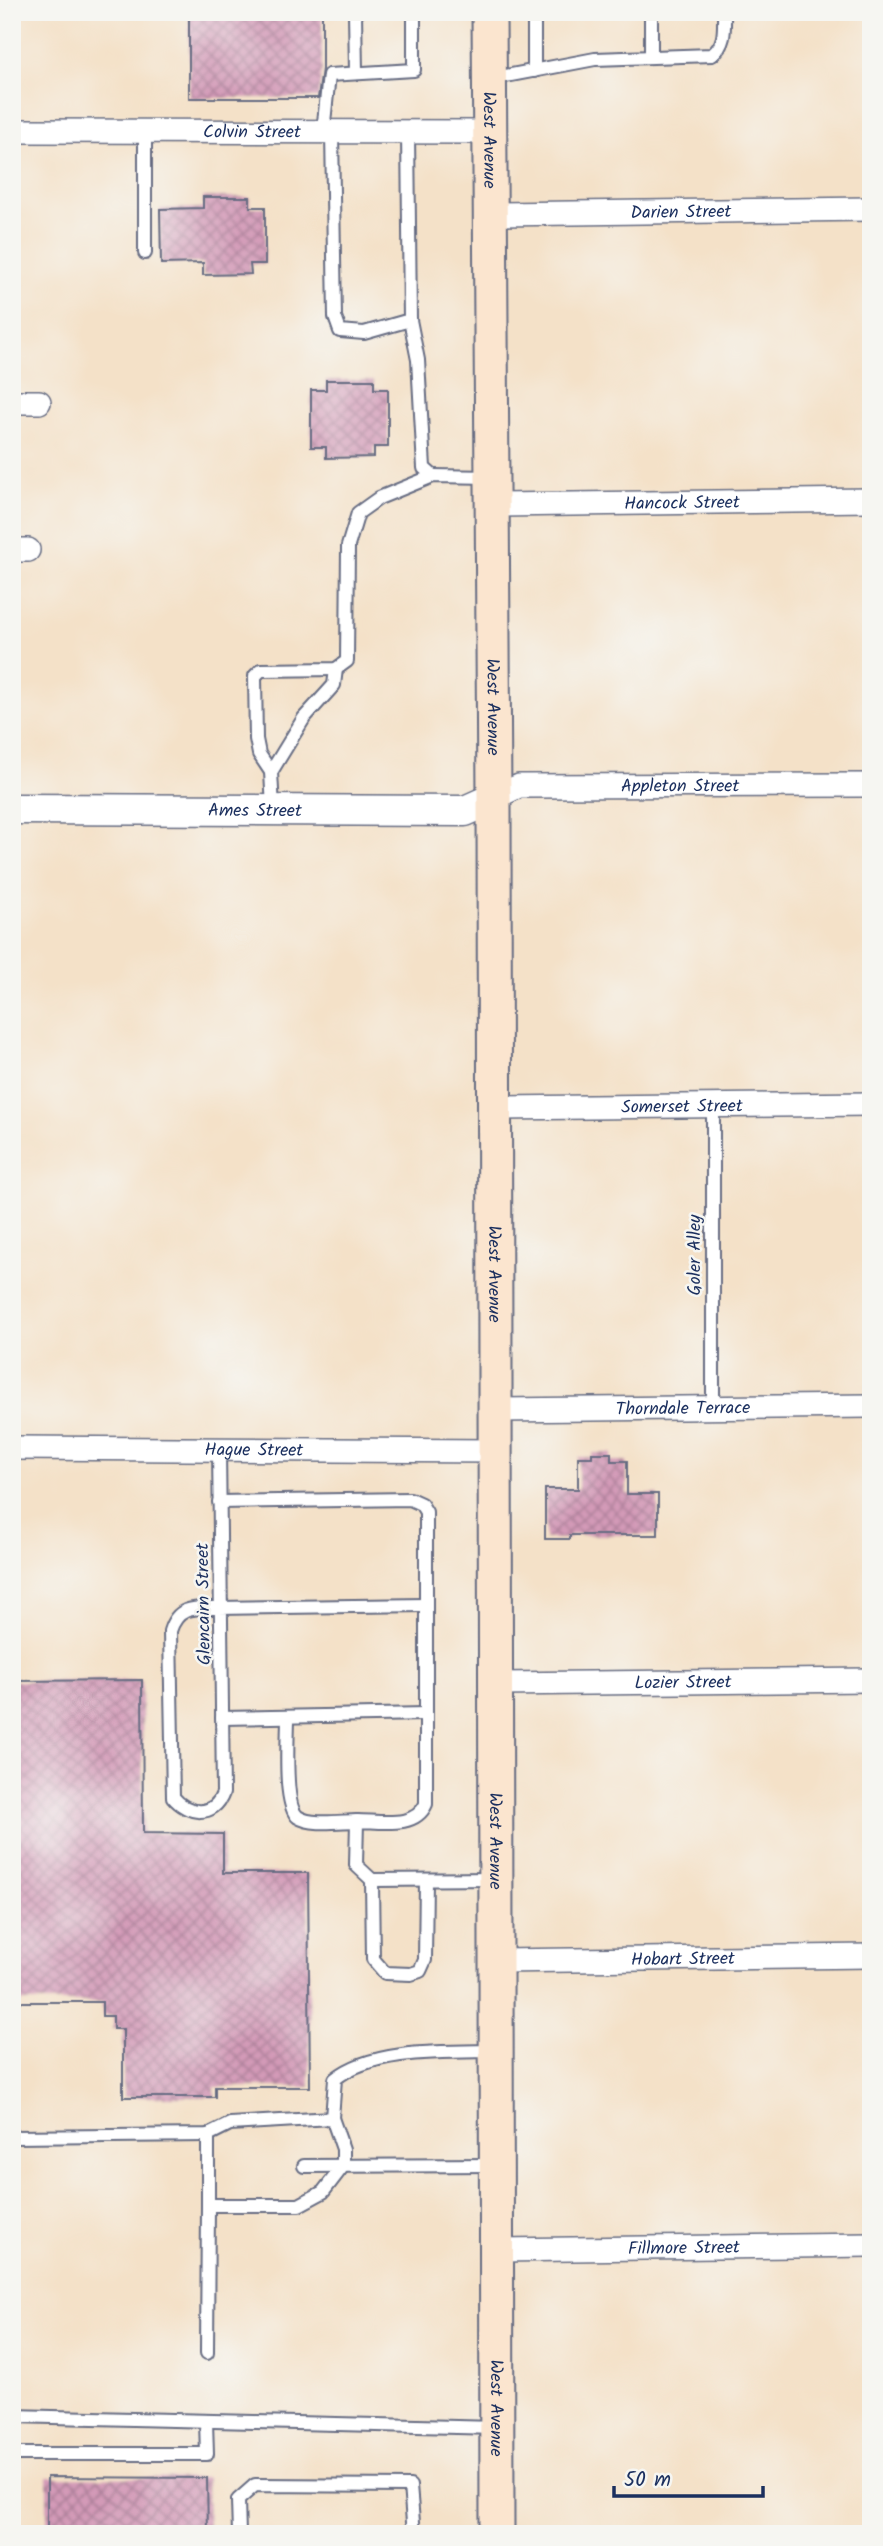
<svg xmlns="http://www.w3.org/2000/svg" width="883" height="2546" font-family="Kalam,sans-serif">
<style>
.building{fill:url(#building-cross-hatch)}
.lines{fill:none;stroke-linecap:round;stroke-linejoin:round}
.service-casing{stroke:#676d83;stroke-width:16}
.minor-casing{stroke:#676d83;stroke-width:26}
.tertiary-casing{stroke:#676d83;stroke-width:33}
.secondary-casing{stroke:#676d83;stroke-width:37}
.service{stroke:#fff;stroke-width:12}
.minor{stroke:#fff;stroke-width:23}
.tertiary{stroke:#fff;stroke-width:30}
.secondary{stroke:#fbe5cf;stroke-width:33}
.labels{text-anchor:middle;stroke-width:5;stroke-linejoin:round;paint-order:stroke}
.street-label{font-size:18px;fill:#1b2f5e;stroke:#f6f6f2}
</style>
<defs>
<pattern id="building-cross-hatch" width="8" height="8" patternUnits="userSpaceOnUse" patternTransform="scale(1.75)"><rect width="8" height="8" fill="#d39ab7"/><path d="M0 0l8 8M0 8l8-8" fill="none" stroke="#aa7e98"/></pattern>
</defs>
<rect width="100%" height="100%" fill="#f6f6f2"/>
<filter id="ink" filterUnits="userSpaceOnUse"><feTurbulence type="fractalNoise" baseFrequency=".0143" numOctaves="2"/><feDisplacementMap in="SourceGraphic" scale="14" xChannelSelector="R" yChannelSelector="G"/><feConvolveMatrix kernelMatrix="1 2 1 2 8 2 1 2 1" color-interpolation-filters="sRGB"/></filter>
<filter id="wash" filterUnits="userSpaceOnUse"><feTurbulence type="fractalNoise" baseFrequency=".00686" numOctaves="4" result="noise"/><feDisplacementMap in="SourceGraphic" scale="28" xChannelSelector="R" yChannelSelector="G"/><feGaussianBlur stdDeviation="1.57" result="paint"/><feColorMatrix in="noise" values="0 0 0 0 0 0 0 0 0 0 0 0 0 0 0 0 0 1.4 0 .05"/><feComposite in="paint" operator="in"/></filter>
<g filter="url(#wash)">
<rect width="100%" height="100%" fill="#f4e1c8"/>
<g id="blocks">
<g class="building">
<path d="M189,12H322V69L318,98H189Z"/>
<path d="M203,197H250V207H265V264H250L251,274L203,275V263L161,264L160,209L203,208Z"/>
<path d="M326,380H374V389H388V447H374V457L326,458V447H311V390H326Z"/>
<path d="M592,1453H611V1461H627V1494H658V1535H570V1539H545V1489H578V1457H592Z"/>
<path d="M142,1680L143,1833L223,1834V1873H308L310,2087H215V2097H123V2029H113V2016H102V2002H12V1681Z"/>
<path d="M47,2477L207,2478L208,2534H47Z"/>
</g>
</g>
</g>
<g filter="url(#ink)">
<use href="#blocks" fill-opacity="0" stroke="#676d83" stroke-width="2"/>
<g class="lines">
<defs>
<g id="service">
<path d="M355,12L356,72"/>
<path d="M534,12V71"/>
<path d="M651,57V12"/>
<path d="M490,79L595,59L712,55C726,44 724,29 724,12"/>
<path d="M145,131V253"/>
<path d="M323,132L329,75L414,70V12"/>
<path d="M332,132L335,317L340,331L364,333L410,320L408,132"/>
<path d="M410,320L418,360L424,468L433,476"/>
<path d="M271,772L304,718L334,685L336,669"/>
<path d="M273,808L271,772L259,754L256,739L255,676L261,670L336,669L347,661L348,546L358,513L379,498L433,476L492,477"/>
<path d="M713,1104V1406"/>
<path d="M219,1449L223,1793C214,1818 188,1815 173,1797L170,1631C178,1605 195,1608 219,1608L426,1605"/>
<path d="M219,1502L410,1499L421,1504L426,1512V1804C415,1829 381,1821 357,1821L356,1865L372,1880L496,1879"/>
<path d="M288,1717C288,1737 283,1806 298,1817C312,1826 341,1821 357,1821"/>
<path d="M222,1718L426,1714"/>
<path d="M372,1880L373,1959L385,1973L411,1974L420,1971L425,1960L426,1880"/>
<path d="M12,2137L208,2135L230,2124L332,2118L335,2079C372,2048 449,2052 496,2051"/>
<path d="M304,2166L496,2165"/>
<path d="M208,2205V2135"/>
<path d="M207,2353L208,2205H299L323,2192L343,2166V2149L332,2118"/>
<path d="M12,2416L497,2428"/>
<path d="M12,2454H207L206,2421"/>
<path d="M239,2534L238,2500L255,2485L410,2486L414,2534"/>
</g>
<g id="minor">
<path id="s1" d="M12,131L490,132"/>
<path id="s2" d="M492,214L871,209"/>
<path d="M12,402H39"/>
<path id="s3" d="M493,505L871,500"/>
<path d="M12,550H28"/>
<path id="s4" d="M494,798L519,786L871,785"/>
<path id="s5" d="M495,1108L871,1104"/>
<path id="s6" d="M496,1410L871,1406"/>
<path id="s7" d="M12,1448L496,1451"/>
<path id="s8" d="M496,1684L871,1680"/>
<path id="s9" d="M496,1961L871,1956"/>
<path id="s10" d="M497,2250L871,2245"/>
</g>
<g id="tertiary">
<path id="s11" d="M12,809L465,811L494,798"/>
</g>
<g id="secondary">
<path id="s12" d="M489,12L494,798L497,2534"/>
</g>
</defs>
<use href="#service" class="service-casing"/>
<use href="#minor" class="minor-casing"/>
<use href="#tertiary" class="tertiary-casing"/>
<use href="#secondary" class="secondary-casing"/>
<use href="#service" class="service"/>
<use href="#minor" class="minor"/>
<use href="#tertiary" class="tertiary"/>
<use href="#secondary" class="secondary"/>
</g>
</g>
<g class="labels">
<g class="street-label">
<text dy="6" stroke="none"><textPath href="#s1" startOffset="240">Colvin Street</textPath></text>
<text dy="6" stroke="none"><textPath href="#s12" startOffset="128">West Avenue</textPath></text>
<text dy="6" stroke="none"><textPath href="#s2" startOffset="189">Darien Street</textPath></text>
<text dy="6" stroke="none"><textPath href="#s3" startOffset="189">Hancock Street</textPath></text>
<text dy="6" stroke="none"><textPath href="#s12" startOffset="695">West Avenue</textPath></text>
<text dy="6" stroke="none"><textPath href="#s4" startOffset="189">Appleton Street</textPath></text>
<text dy="6" stroke="none"><textPath href="#s11" startOffset="243">Ames Street</textPath></text>
<text dy="6" stroke="none"><textPath href="#s5" startOffset="187">Somerset Street</textPath></text>
<text transform="translate(694 1255) rotate(-90)" y="6">Goler Alley</text>
<text dy="6" stroke="none"><textPath href="#s12" startOffset="1262">West Avenue</textPath></text>
<text dy="6" stroke="none"><textPath href="#s6" startOffset="187">Thorndale Terrace</textPath></text>
<text dy="6" stroke="none"><textPath href="#s7" startOffset="242">Hague Street</textPath></text>
<text transform="translate(203 1604) rotate(-91)" y="6">Glencairn Street</text>
<text dy="6" stroke="none"><textPath href="#s8" startOffset="187">Lozier Street</textPath></text>
<text dy="6" stroke="none"><textPath href="#s12" startOffset="1829">West Avenue</textPath></text>
<text dy="6" stroke="none"><textPath href="#s9" startOffset="187">Hobart Street</textPath></text>
<text dy="6" stroke="none"><textPath href="#s10" startOffset="187">Fillmore Street</textPath></text>
<text dy="6" stroke="none"><textPath href="#s12" startOffset="2396">West Avenue</textPath></text>
</g>
</g>
<rect width="883" height="2546" fill="none" stroke="#f6f6f2" stroke-width="42"/>
<path d="M614 2486v10h149v-10" fill="none" stroke="#1b2f5e" stroke-width="3.5"/>
<text x="624" y="2486" font-size="21" fill="#1b2f5e" stroke="#f6f6f2" stroke-width="5" paint-order="stroke">50 m</text>
</svg>
